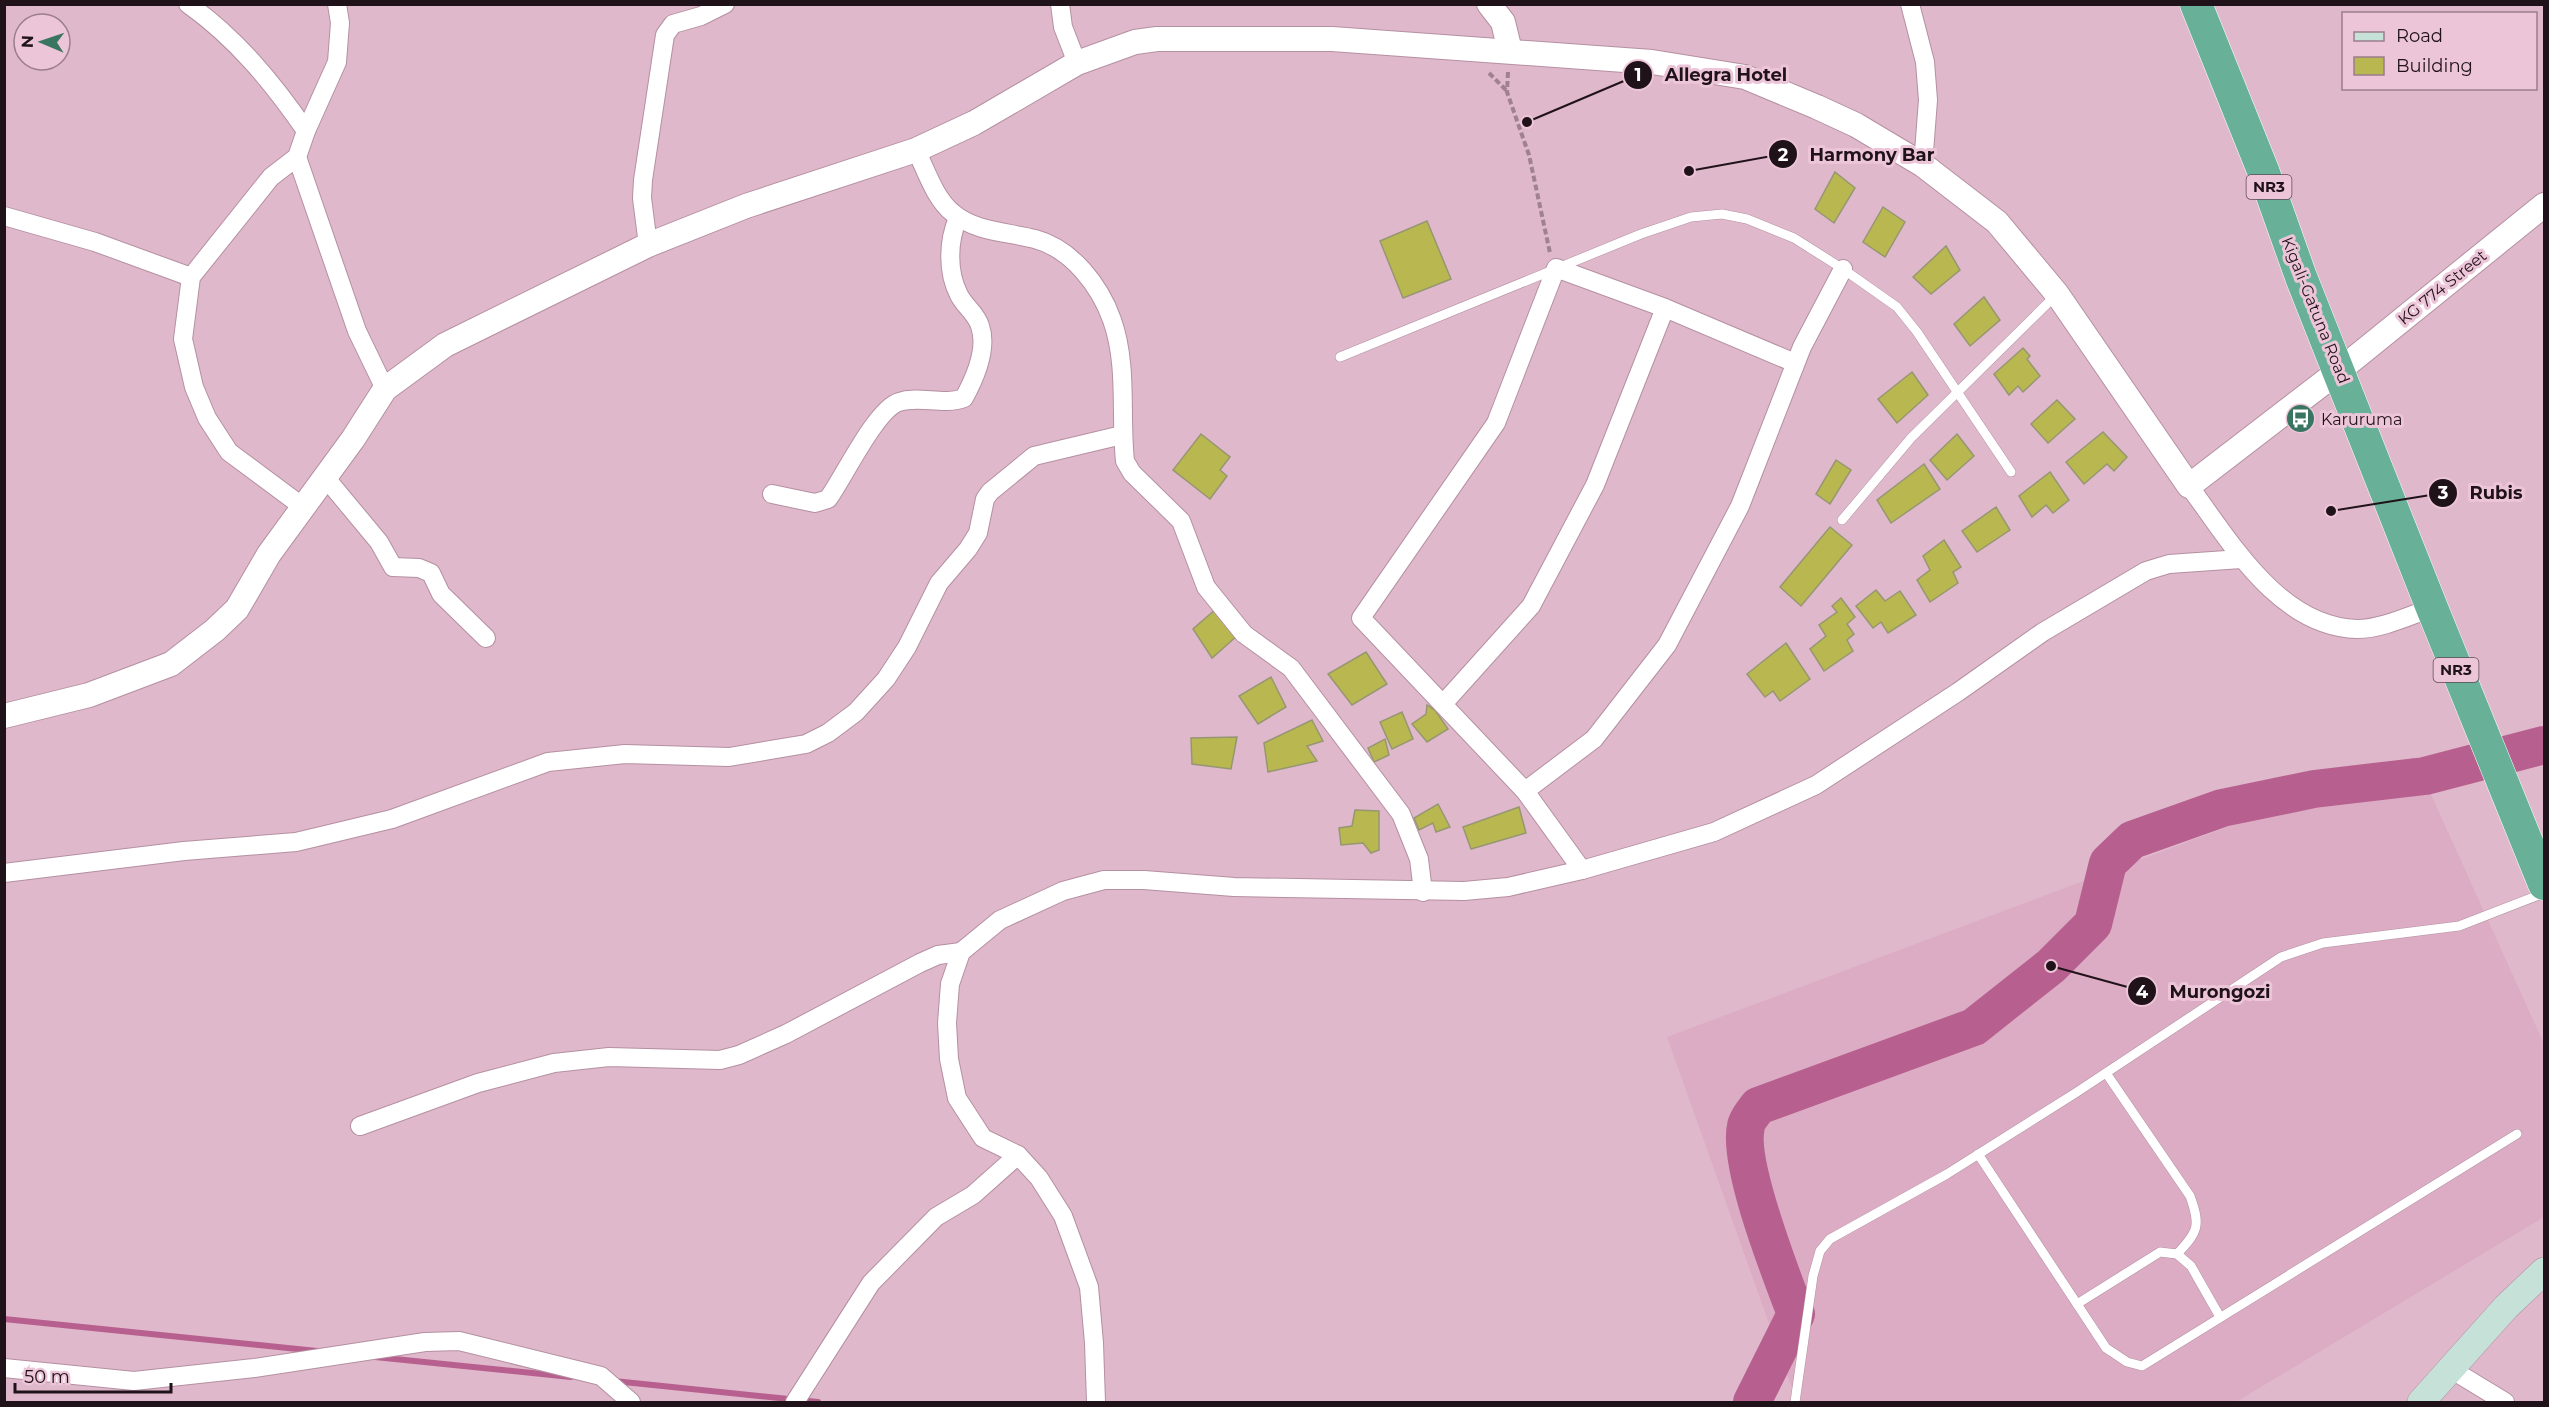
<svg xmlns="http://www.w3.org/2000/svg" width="2549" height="1407" font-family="Montserrat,sans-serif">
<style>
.built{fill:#dbacc3}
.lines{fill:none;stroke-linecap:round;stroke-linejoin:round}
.stream{stroke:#b75f8e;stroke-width:6}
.river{stroke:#b75f8e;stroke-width:38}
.building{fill:#b9b74f;stroke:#969772;stroke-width:1.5}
.service-casing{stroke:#b590a1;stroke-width:10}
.minor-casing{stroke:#b590a1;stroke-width:20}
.tertiary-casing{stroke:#b590a1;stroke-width:26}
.secondary-casing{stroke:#b590a1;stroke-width:28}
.trunk-casing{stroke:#fff;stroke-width:33}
.path{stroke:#9f8190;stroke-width:4;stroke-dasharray:6 3;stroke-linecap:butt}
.service{stroke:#fff;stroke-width:9}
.minor{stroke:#fff;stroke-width:18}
.tertiary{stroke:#fff;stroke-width:24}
.secondary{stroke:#c6e1d8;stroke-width:27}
.trunk{stroke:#68b098;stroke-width:32}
.labels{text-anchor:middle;stroke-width:6;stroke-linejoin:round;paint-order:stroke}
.shield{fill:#edc5d8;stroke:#5e4852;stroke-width:1.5}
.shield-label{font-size:15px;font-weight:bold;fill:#201219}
.street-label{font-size:16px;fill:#201219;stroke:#edc5d8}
.poi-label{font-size:16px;fill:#201219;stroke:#edc5d8;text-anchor:start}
.leader{fill:none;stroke:#201219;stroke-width:2}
.callout-dot{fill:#201219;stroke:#edc5d8;stroke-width:2}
.mark-label{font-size:18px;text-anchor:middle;font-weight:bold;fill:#fff}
.callout-label{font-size:18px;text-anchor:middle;font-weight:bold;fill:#201219;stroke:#edc5d8;stroke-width:6;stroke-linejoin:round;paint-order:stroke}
</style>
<rect width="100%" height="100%" fill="#dfb8cb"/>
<path class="built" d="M2414,757L2544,1044V1217L2236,1402H1797L1667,1037Z"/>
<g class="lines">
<g class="stream">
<path d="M4,1319L317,1351"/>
<path d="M375,1357L571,1377"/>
<path d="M614,1381L818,1402"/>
</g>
<path class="river" d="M1752,1402L1796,1314C1781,1274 1737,1164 1746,1126C1747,1119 1754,1112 1758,1106L1974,1027L2051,966L2093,924L2108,863L2132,840L2222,808L2314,789L2425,776L2544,745"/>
</g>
<g class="building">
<path d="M1835,172L1855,188L1834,223L1815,209Z"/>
<path d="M1883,207L1905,222L1885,257L1863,242Z"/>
<path d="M1427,221L1451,279L1403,298L1380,241Z"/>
<path d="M1946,246L1960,270L1931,294L1913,277Z"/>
<path d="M1984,297L2000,320L1970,346L1954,324Z"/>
<path d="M2023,348L2030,356L2027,359L2040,376L2023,392L2018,386L2009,395L1994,374Z"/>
<path d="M1912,372L1928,395L1897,423L1878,399Z"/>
<path d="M2057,400L2075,419L2048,443L2031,424Z"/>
<path d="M2103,432L2127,457L2114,471L2107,464L2084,484L2066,462Z"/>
<path d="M1201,434L1230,457L1220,470L1227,476L1210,499L1173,470Z"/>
<path d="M1957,434L1974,456L1947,480L1930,460Z"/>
<path d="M1836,460L1851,470L1830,504L1816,494Z"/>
<path d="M1924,464L1940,489L1891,523L1877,500Z"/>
<path d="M2050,472L2069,500L2053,513L2046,505L2032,517L2019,496Z"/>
<path d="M1996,507L2010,530L1977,552L1962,531Z"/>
<path d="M1830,527L1852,545L1801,606L1780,587Z"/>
<path d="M1944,540L1961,567L1953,572L1958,583L1930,602L1917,580L1930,570L1923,556Z"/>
<path d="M1876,590L1885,601L1900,591L1916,615L1888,633L1881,622L1873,628L1856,606Z"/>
<path d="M1841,598L1855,617L1847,624L1854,634L1847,640L1853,651L1824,671L1810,649L1826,636L1819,625L1837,612L1832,606Z"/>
<path d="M1216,609L1238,635L1212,658L1193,629Z"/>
<path d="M1786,643L1810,679L1780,701L1773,691L1765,697L1747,674Z"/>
<path d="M1366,652L1387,684L1352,705L1328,674Z"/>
<path d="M1271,677L1286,707L1258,724L1239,696Z"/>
<path d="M1427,705L1435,710L1448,729L1427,742L1412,724L1426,714Z"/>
<path d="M1402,712L1413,739L1392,749L1380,722Z"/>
<path d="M1312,720L1323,741L1307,746L1317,761L1268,772L1264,743Z"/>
<path d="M1237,737L1231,769L1192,764L1191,738Z"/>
<path d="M1385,739L1389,755L1374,762L1368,748Z"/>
<path d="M1438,804L1450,827L1436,832L1433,823L1419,830L1414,818Z"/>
<path d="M1519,807L1526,833L1471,849L1463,827Z"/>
<path d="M1355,810L1379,811V850L1371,853L1363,843L1341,845L1339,828L1352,826Z"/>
</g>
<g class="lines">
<defs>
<g id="service">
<path d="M1340,357L1641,234L1691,217L1722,214L1747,219L1794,238L1843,269L1897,307L1917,332L2011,472"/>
<path d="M1842,520L1911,438L2055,296"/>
<path d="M2106,1073L2190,1196C2201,1226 2198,1232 2177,1254"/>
<path d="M1978,1154L2106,1348L2127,1362L2142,1366L2517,1134"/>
<path d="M2077,1304L2160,1252L2177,1254L2191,1266L2220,1317"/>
<path d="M1795,1402L1813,1276L1820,1251L1830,1239L1947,1174L2077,1092L2281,957L2323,943L2459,926L2544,893"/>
</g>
<g id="minor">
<path d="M188,4C236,38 273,83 306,131"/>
<path d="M1060,4L1063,27L1077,63"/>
<path d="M1910,4L1925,62L1928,100L1923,165"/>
<path d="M916,150C926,170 935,199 953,213C975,232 1008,232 1035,239C1072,249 1100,286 1112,320C1128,365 1120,414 1125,461L1132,473L1181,521L1206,587L1244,634L1291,668L1401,814L1419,859L1423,892"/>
<path d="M297,157L357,331L385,389"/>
<path d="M4,216L95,242L191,277"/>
<path d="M648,245L642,198L643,180L665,35L673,24L701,16L725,4"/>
<path d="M325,477L379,542L393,567L419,568L431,573L441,594L486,638"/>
<path d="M2189,486C2230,541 2279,627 2357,629C2382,629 2408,616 2432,608"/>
<path d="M772,494L815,503L828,499C844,477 876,409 899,402C920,395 943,406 964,398C975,378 988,349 980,326C976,313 965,307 959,295C947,272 948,241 958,218"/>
<path d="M303,507L229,452L207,418L194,387L183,339L191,277L271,177L297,157L306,131L337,62L340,23L337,4"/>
<path d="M1443,704L1531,606L1595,485L1665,308"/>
<path d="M1525,791L1594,739L1667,645L1740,506L1802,347L1843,269"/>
<path d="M1582,870L1525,791L1361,618L1496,423L1556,268L1665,308L1795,363"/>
<path d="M4,873L184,851L296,842L392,819L548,762L625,754L729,757L806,744L828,733L856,712L886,679L907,647L939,583L968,549L978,533L985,499L990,492L1034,456L1122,435"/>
<path d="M360,1126L478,1083L554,1063L609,1057L720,1060L739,1055L786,1034L920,963L938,955L961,952"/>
<path d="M4,1368L134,1381L254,1368L425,1342L459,1341L601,1376L631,1402"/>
<path d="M2449,1368L2505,1402"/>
<path d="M795,1402L871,1283L936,1217L973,1195L1018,1155"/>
<path d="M1096,1402L1094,1343L1089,1287L1063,1216L1039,1178L1018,1155L983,1138L957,1098L949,1059L947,1023L950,984L961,952L1000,920L1063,891L1104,880H1144L1234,887L1464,891L1508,887L1582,870L1714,832L1816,785L1958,692L2043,632L2146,571L2169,564L2241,559"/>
</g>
<g id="tertiary">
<path d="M1489,4L1503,22L1510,51"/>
<path d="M4,716L89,695L171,664L215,630L237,609L269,554L353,439L385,389L445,345L648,245L746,206L916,150L974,123L1077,63L1135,42L1157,39H1332L1652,62L1745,77L1817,107L1856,125L1923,165L1997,222L2057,294L2189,486L2340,370L2544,205"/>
</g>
<path id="secondary" d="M2421,1402L2506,1307L2544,1271"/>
<path id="trunk" d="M2196,4L2264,173L2301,277L2432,608L2544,884"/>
</defs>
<use href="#service" class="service-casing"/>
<use href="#minor" class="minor-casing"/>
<use href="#tertiary" class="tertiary-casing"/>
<use href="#secondary" class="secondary-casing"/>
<use href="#trunk" class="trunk-casing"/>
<g class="path">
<path d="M1508,72L1507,92L1529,155L1550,253"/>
<path d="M1489,73L1507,91"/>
</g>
<use href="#service" class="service"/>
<use href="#minor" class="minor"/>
<use href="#tertiary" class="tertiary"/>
<use href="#secondary" class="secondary"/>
<use href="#trunk" class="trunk"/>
</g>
<defs>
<symbol id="bus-disc" viewBox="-11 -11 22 22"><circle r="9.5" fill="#397560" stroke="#edc5d8"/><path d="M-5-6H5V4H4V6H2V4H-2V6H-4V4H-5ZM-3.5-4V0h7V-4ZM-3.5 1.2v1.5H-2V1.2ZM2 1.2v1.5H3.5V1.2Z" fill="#fff"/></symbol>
</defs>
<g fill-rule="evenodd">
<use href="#bus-disc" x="2284" y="402" width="33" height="33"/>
</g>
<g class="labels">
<g class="shield">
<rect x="2246.5" y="175" width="45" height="24" rx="4.5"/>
<rect x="2433.5" y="658" width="45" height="24" rx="4.5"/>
</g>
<g class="shield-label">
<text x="2269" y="192">NR3</text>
<text x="2456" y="675">NR3</text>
</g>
<g class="street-label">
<text transform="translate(2442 287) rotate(-39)" y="6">KG 774 Street</text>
<text transform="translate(2316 310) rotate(68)" y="6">Kigali-Gatuna Road</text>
</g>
<g class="poi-label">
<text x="2321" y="425">Karuruma</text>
</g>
</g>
<path class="leader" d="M1527 122L1638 75M1689 171L1783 154M2331 511L2443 493M2051 966L2142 991"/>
<g class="callout-dot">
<circle cx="1527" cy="122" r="6"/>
<circle cx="1689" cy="171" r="6"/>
<circle cx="2331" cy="511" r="6"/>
<circle cx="2051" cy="966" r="6"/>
<circle cx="1638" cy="75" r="15"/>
<circle cx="1783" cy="154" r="15"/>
<circle cx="2443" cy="493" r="15"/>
<circle cx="2142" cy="991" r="15"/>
</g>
<g class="mark-label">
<text x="1638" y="81">1</text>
<text x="1783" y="161">2</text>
<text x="2443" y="499">3</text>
<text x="2142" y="998">4</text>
</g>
<g class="callout-label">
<text x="1726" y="81">Allegra Hotel</text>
<text x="1872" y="161">Harmony Bar</text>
<text x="2496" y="499">Rubis</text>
<text x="2220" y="998">Murongozi</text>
</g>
<rect width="2549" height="1407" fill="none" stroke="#201219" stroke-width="12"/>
<rect x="2342" y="12" width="195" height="78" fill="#edc5d8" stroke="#9b7d8c" stroke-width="1.5"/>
<rect x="2354" y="32" width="30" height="9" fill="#c6e1d8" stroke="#9b7d8c" stroke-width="1.5"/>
<text x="2396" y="42" font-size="18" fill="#201219">Road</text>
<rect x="2354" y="57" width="30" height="18" fill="#b9b74f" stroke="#9b7d8c" stroke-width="1.5"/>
<text x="2396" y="72" font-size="18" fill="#201219">Building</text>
<g transform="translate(42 42) rotate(272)"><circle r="28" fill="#edc5d8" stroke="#9b7d8c" stroke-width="1.5"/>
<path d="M0-4.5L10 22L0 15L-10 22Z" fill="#397560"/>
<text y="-9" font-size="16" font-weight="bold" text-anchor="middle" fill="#201219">N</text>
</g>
<path d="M15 1383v9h156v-9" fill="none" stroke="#201219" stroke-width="3"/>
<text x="24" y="1383" font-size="18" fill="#201219" stroke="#edc5d8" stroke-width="4.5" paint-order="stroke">50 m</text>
</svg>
